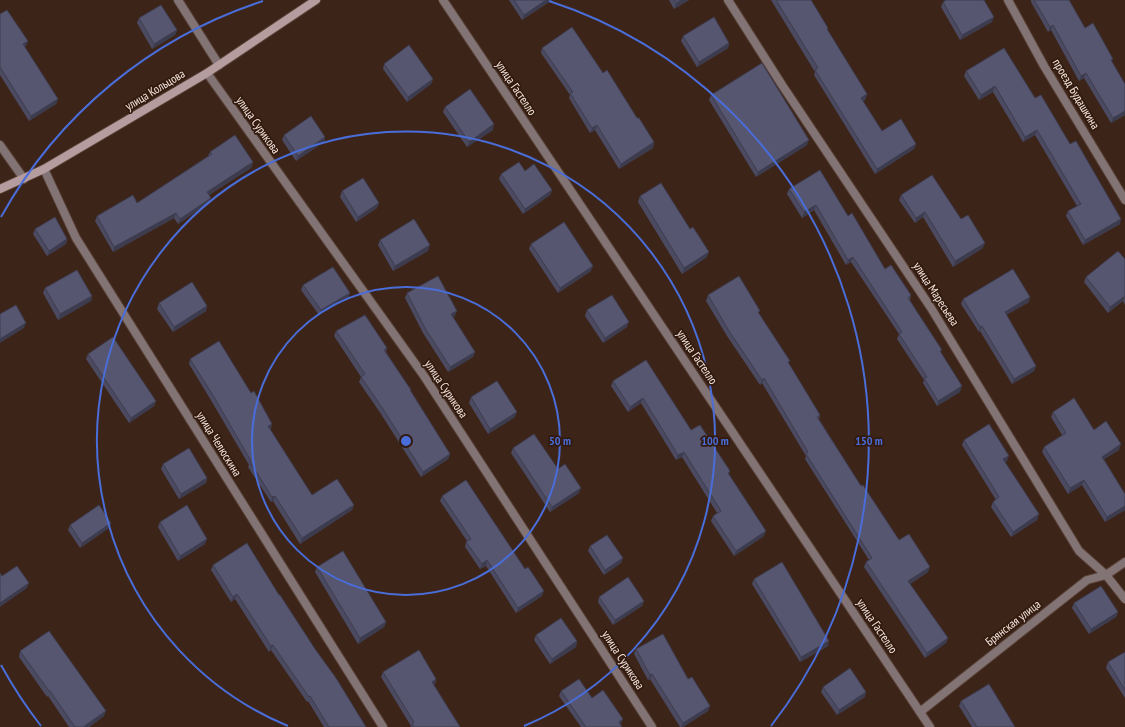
<svg xmlns="http://www.w3.org/2000/svg" width="1125" height="727" font-family="'PT Sans Narrow',sans-serif">
<style>
.lines{fill:none;stroke-linecap:round;stroke-linejoin:round}
.street-casing{stroke:#573f34;stroke-width:10}
.secondary-casing{stroke:#573f34;stroke-width:10}
.street{stroke:#827375;stroke-width:8}
.secondary{stroke:#b49c9f;stroke-width:8}
.wall{fill:#4b4a61}
.shaded-wall{fill:#3d3c4f}
.building{fill:#575671;stroke:#3d3c4f}
.ring{fill:none;stroke:#496dd9;stroke-width:2}
.labels{text-anchor:middle;stroke-width:3.5;stroke-linejoin:round;paint-order:stroke}
.street-label{font-size:12px;fill:#f8e7df;stroke:#321a0f}
.centre{fill:#496dd9;stroke:#321a0f;stroke-width:2}
.ring-label{font-size:12px;text-anchor:middle;font-weight:bold;fill:#496dd9;stroke:#321a0f;stroke-width:3.5;stroke-linejoin:round;paint-order:stroke}
</style>
<rect width="100%" height="100%" fill="#3d2418"/>
<g class="lines">
<defs>
<g id="street">
<path d="M178,0L219,65"/>
<path d="M443,0L930,727"/>
<path d="M728,0L782,85L931,308L1079,551L1106,575L1125,599"/>
<path d="M1008,0L1044,66L1125,200"/>
<path d="M207,73L424,376L652,727"/>
<path d="M0,145L24,179"/>
<path d="M44,169L76,238L383,727"/>
<path d="M920,712L1087,580L1106,575L1125,562"/>
</g>
<path id="secondary" d="M0,189L44,169L207,73L316,0"/>
</defs>
<use href="#street" class="street-casing"/>
<use href="#secondary" class="secondary-casing"/>
<use href="#street" class="street"/>
<use href="#secondary" class="secondary"/>
</g>
<g class="wall">
<path d="M509,0H552L522,20Z"/>
<path d="M669,0H689L674,9Z"/>
<path d="M771,0H811L827,30L867,94L865,100L863,101L882,131L916,144L914,149L875,174L814,75L815,72Z"/>
<path d="M1031,0H1069L1085,28L1112,61L1125,115L1111,123L1084,78L1079,81L1051,30L1048,32L1031,2Z"/>
<path d="M943,2L992,22L960,40L941,7Z"/>
<path d="M0,14L28,41L25,47L58,99L56,104L29,121L0,75Z"/>
<path d="M139,18L177,30L175,35L152,49L137,23Z"/>
<path d="M683,36L729,43L728,48L697,67L681,41Z"/>
<path d="M542,48L603,73L654,142L653,148L619,169L595,130L590,133L569,98L570,95L541,53Z"/>
<path d="M384,64L433,79L431,84L407,102L383,69Z"/>
<path d="M966,71L1035,98L1070,144L1120,224L1083,245L1066,216L1068,211L1077,206L1035,135L1023,142L993,92L979,100L964,76Z"/>
<path d="M711,95L807,145L756,177L709,100Z"/>
<path d="M445,107L493,130L467,147L443,112Z"/>
<path d="M284,135L325,137L324,142L296,161L282,140Z"/>
<path d="M210,152L253,162L251,168L209,195V203L178,224L174,218L113,252L95,221L97,216L137,203L208,156Z"/>
<path d="M525,171L552,190L550,195L523,214L499,179L501,174Z"/>
<path d="M789,189L848,216L885,269L911,295L910,300L941,352L960,392L937,406L923,383L924,380L897,339L899,334L851,262L846,265L814,210L802,218L787,194Z"/>
<path d="M342,191L377,208L356,222L340,197Z"/>
<path d="M901,195L961,219L983,248L953,267L923,217L915,223L899,200Z"/>
<path d="M640,196L707,257L682,274L638,202Z"/>
<path d="M35,229L67,239L66,244L47,256L33,234Z"/>
<path d="M380,240L428,251L393,271L378,245Z"/>
<path d="M531,244L591,271L558,293L529,249Z"/>
<path d="M1125,259V305L1123,301L1108,313L1084,282L1086,277Z"/>
<path d="M303,285L350,293L348,298L319,315L301,290Z"/>
<path d="M45,288L92,296L91,301L58,320L43,293Z"/>
<path d="M407,293L455,316L453,317L475,352L473,357L448,372L423,333L405,298Z"/>
<path d="M708,295L759,314L820,415L819,419L861,486L899,540L928,572L910,584L948,638L946,643L925,658L864,567L866,562L869,560L805,459L806,456L762,383L760,385L727,336L706,301Z"/>
<path d="M963,299L1029,302L1006,315L1036,366L1034,371L1012,384L980,331L979,332L961,304Z"/>
<path d="M159,303L207,306L206,311L173,332L157,309Z"/>
<path d="M587,310L627,327L603,343L585,316Z"/>
<path d="M336,331L387,348L386,352L411,390V391L450,454L448,459L421,477L381,414L359,382L361,377L334,336Z"/>
<path d="M88,354L156,401L154,406L129,423L86,359Z"/>
<path d="M190,359L271,429H270L312,495L354,505L352,510L300,544L273,501L271,502L248,467L249,465L212,402L189,364Z"/>
<path d="M646,360L691,430L730,471L729,474L764,536L734,556L711,521L713,516L717,513L682,457L676,460L641,403L628,412L611,386L613,381Z"/>
<path d="M471,397L515,417L488,434L469,403Z"/>
<path d="M1053,412L1094,430L1119,450L1104,459L1125,494V510L1105,522L1082,485L1068,494L1042,452L1044,447L1062,435L1051,417Z"/>
<path d="M964,440L1007,461L1005,462L1039,514L1037,520L1011,537L991,507L993,502L996,500L962,445Z"/>
<path d="M513,448L558,469L579,493L550,512L511,453Z"/>
<path d="M163,464L207,478L206,483L179,499L161,469Z"/>
<path d="M442,496L542,596L516,613L486,566L480,569L465,547L466,542L467,541L440,501Z"/>
<path d="M160,522L205,544L178,561L158,527Z"/>
<path d="M111,523L109,528L80,548L68,530L70,525Z"/>
<path d="M590,546L623,558L621,563L604,575L588,551Z"/>
<path d="M213,565L279,595L366,727H324L308,701L307,702L271,650L269,652L235,599L231,602L211,570Z"/>
<path d="M317,567L386,622L384,627L358,644L315,572Z"/>
<path d="M754,579L828,646L800,662L752,584Z"/>
<path d="M599,597L644,601L642,606L613,625L598,602Z"/>
<path d="M1074,603L1118,612L1116,617L1089,634L1072,608Z"/>
<path d="M536,635L577,641L576,647L550,664L534,640Z"/>
<path d="M636,649L688,679L710,706L708,711L683,727H680L650,679L648,680L634,654Z"/>
<path d="M20,651L104,716L89,727H69L48,696L47,697L19,657Z"/>
<path d="M1125,652V698L1106,668L1108,662Z"/>
<path d="M383,672L436,679L435,684L434,685L460,727H410L411,726L381,677Z"/>
<path d="M823,687L865,697L837,715L821,692Z"/>
<path d="M561,691L592,698L623,719L620,724L622,727H581L559,696Z"/>
<path d="M961,701L1015,727H972L959,706Z"/>
</g>
<g class="shaded-wall">
<path d="M546,0H552L522,20L524,15Z"/>
<path d="M682,0H689L674,9L676,3Z"/>
<path d="M994,17L992,22L960,40L962,35Z"/>
<path d="M1053,25L1051,30L1048,32L1050,27Z"/>
<path d="M177,30L175,35L152,49L154,44Z"/>
<path d="M28,41L26,46L22,49L23,44Z"/>
<path d="M729,43L728,48L697,67L699,62Z"/>
<path d="M1086,73L1084,78L1079,81L1081,76Z"/>
<path d="M433,79L431,84L407,102L408,97Z"/>
<path d="M995,86L993,92L979,100L981,95Z"/>
<path d="M867,94L865,100L860,103L861,98Z"/>
<path d="M58,99L56,104L29,121L31,116Z"/>
<path d="M1125,111V115L1111,123L1113,118Z"/>
<path d="M494,124L493,130L467,147L469,142Z"/>
<path d="M597,125L595,130L590,133L592,128Z"/>
<path d="M1037,130L1035,135L1023,142L1025,137Z"/>
<path d="M325,137L324,142L296,161L298,156Z"/>
<path d="M809,140L807,145L756,177L758,172Z"/>
<path d="M654,142L653,148L619,169L621,164Z"/>
<path d="M916,144L914,149L875,174L877,169Z"/>
<path d="M253,162L251,168L205,197L207,192Z"/>
<path d="M552,190L550,195L523,214L525,209Z"/>
<path d="M211,198L209,203L178,224L180,219Z"/>
<path d="M379,203L377,208L356,222L358,217Z"/>
<path d="M816,205L814,210L802,218L804,212Z"/>
<path d="M925,212L923,217L915,223L916,218Z"/>
<path d="M176,213L174,218L113,252L114,247Z"/>
<path d="M1121,219L1120,224L1083,245L1085,240Z"/>
<path d="M67,239L66,244L47,256L49,251Z"/>
<path d="M985,243L983,248L953,267L955,261Z"/>
<path d="M430,245L428,251L393,271L395,266Z"/>
<path d="M709,252L707,257L682,274L684,268Z"/>
<path d="M853,257L851,262L846,265L848,260Z"/>
<path d="M593,266L591,271L558,293L560,288Z"/>
<path d="M350,293L348,298L319,315L321,310Z"/>
<path d="M92,296L91,301L58,320L60,314Z"/>
<path d="M1125,296L1123,301L1108,313L1110,307Z"/>
<path d="M1030,297L1029,302L1003,317L1005,312Z"/>
<path d="M207,306L206,311L173,332L174,327Z"/>
<path d="M457,311L455,316L449,319L451,314Z"/>
<path d="M629,322L627,327L603,343L605,338Z"/>
<path d="M26,323L24,328L0,343V339Z"/>
<path d="M982,326L980,331L979,332L980,327Z"/>
<path d="M475,352L473,357L448,372L450,367Z"/>
<path d="M1036,366L1034,371L1012,384L1014,379Z"/>
<path d="M764,378L762,383L760,385L762,380Z"/>
<path d="M962,386L960,392L937,406L938,401Z"/>
<path d="M643,398L641,403L628,412L630,407Z"/>
<path d="M156,401L154,406L129,423L131,418Z"/>
<path d="M517,412L515,417L488,434L490,429Z"/>
<path d="M272,424L271,429L266,431L268,426Z"/>
<path d="M1121,444L1119,450L1100,462L1102,457Z"/>
<path d="M684,452L682,457L676,460L678,455Z"/>
<path d="M450,454L448,459L421,477L423,472Z"/>
<path d="M1009,456L1007,461L1001,465L1003,459Z"/>
<path d="M207,478L206,483L179,499L181,494Z"/>
<path d="M1084,480L1082,485L1068,494L1070,488Z"/>
<path d="M581,488L579,493L550,512L552,507Z"/>
<path d="M275,496L273,501L271,502L272,497Z"/>
<path d="M354,505L352,510L300,544L302,538Z"/>
<path d="M1125,506V510L1105,522L1107,517Z"/>
<path d="M1039,514L1037,520L1011,537L1013,532Z"/>
<path d="M111,523L109,528L80,548L82,543Z"/>
<path d="M766,531L764,536L734,556L736,551Z"/>
<path d="M207,539L205,544L178,561L180,556Z"/>
<path d="M623,558L621,563L604,575L605,570Z"/>
<path d="M487,560L486,566L480,569L482,564Z"/>
<path d="M930,567L928,572L906,586L908,581Z"/>
<path d="M29,583L27,588L0,607V603Z"/>
<path d="M544,591L542,596L516,613L518,608Z"/>
<path d="M237,594L235,599L231,602L233,597Z"/>
<path d="M644,601L642,606L613,625L615,620Z"/>
<path d="M1118,612L1116,617L1089,634L1091,629Z"/>
<path d="M386,622L384,627L358,644L360,638Z"/>
<path d="M948,638L946,643L925,658L927,653Z"/>
<path d="M577,641L576,647L550,664L552,659Z"/>
<path d="M829,641L828,646L800,662L801,657Z"/>
<path d="M273,645L271,650L269,652L271,646Z"/>
<path d="M652,674L650,679L648,680L650,675Z"/>
<path d="M436,679L435,684L430,687L432,682Z"/>
<path d="M866,692L865,697L837,715L839,710Z"/>
<path d="M710,706L708,711L683,727H681L683,723Z"/>
<path d="M106,711L104,716L89,727H83Z"/>
<path d="M623,719L621,724L617,727L619,722Z"/>
</g>
<g class="building">
<path d="M514,0H546L524,15Z"/>
<path d="M674,0H682L676,3Z"/>
<path d="M776,0H811L828,28L827,29L867,94L861,98L882,131L901,119L916,144L877,169L815,70L818,68Z"/>
<path d="M946,0H984L994,17L962,35L943,2Z"/>
<path d="M1034,0H1069L1085,28L1093,23L1113,59L1111,60L1125,84V111L1113,118L1086,73L1081,76L1053,25L1050,27Z"/>
<path d="M161,5L177,30L154,44L139,18Z"/>
<path d="M7,10L28,41L23,44L58,99L31,116L0,67V14Z"/>
<path d="M714,17L729,43L699,62L683,36Z"/>
<path d="M572,27L603,73L607,70L637,118H639L654,142L621,164L597,125L592,128L570,93L573,92L542,48Z"/>
<path d="M409,45L433,79L408,97L384,64Z"/>
<path d="M1004,48L1035,98L1041,95L1070,144L1076,141L1121,219L1085,240L1068,211L1081,204L1037,130L1025,137L995,86L981,95L966,71Z"/>
<path d="M762,63L809,140L758,172L711,95Z"/>
<path d="M470,89L494,124L469,142L445,107Z"/>
<path d="M311,116L325,137L298,156L284,135Z"/>
<path d="M235,135L253,162L207,192L211,198L180,219L176,213L114,247L97,216L133,195L137,203L212,154L210,152Z"/>
<path d="M519,162L525,171L534,164L552,190L525,209L501,174Z"/>
<path d="M820,170L848,216L852,213L885,269L891,265L911,295L908,298L942,350L940,351L962,386L938,401L924,378L927,377L899,334L902,332L853,257L848,260L816,205L804,212L789,189Z"/>
<path d="M932,175L961,219L968,215L985,243L955,261L925,212L916,218L901,195Z"/>
<path d="M363,178L379,203L358,217L342,191Z"/>
<path d="M661,183L690,229L693,227L709,252L684,268L640,196Z"/>
<path d="M55,217L67,239L49,251L35,229Z"/>
<path d="M414,219L430,245L395,266L380,240Z"/>
<path d="M564,222L593,266L560,288L531,244Z"/>
<path d="M1118,251L1125,259V296L1110,307L1086,277Z"/>
<path d="M333,267L350,293L321,310L303,285Z"/>
<path d="M1013,269L1030,297L1005,312L1036,366L1014,379L982,326L980,327L963,299Z"/>
<path d="M77,270L92,296L60,314L45,288Z"/>
<path d="M438,276L457,311L451,314L475,352L450,367L425,328L407,293Z"/>
<path d="M739,276L760,311L758,312L790,361L788,362L820,415L817,417L861,486L863,485L899,540L909,534L930,567L908,581L948,638L927,653L866,562L872,558L806,454L808,452L764,378L762,380L729,331L708,295Z"/>
<path d="M192,282L207,306L174,327L159,303Z"/>
<path d="M612,295L629,322L605,338L587,310Z"/>
<path d="M16,305L26,323L0,339V314Z"/>
<path d="M365,315L387,348L384,350L411,390H410L450,454L423,472L383,409L361,377L365,374L336,331Z"/>
<path d="M113,337L156,401L131,418L88,354Z"/>
<path d="M219,341L251,393L254,391L272,424L268,426L312,495L337,479L354,505L302,538L275,496L272,497L250,462L251,461L214,397L190,359Z"/>
<path d="M646,360L691,430L700,425L730,471L728,473L766,531L736,551L713,516L721,511L684,452L678,455L643,398L630,407L613,381Z"/>
<path d="M497,381L517,412L490,429L471,397Z"/>
<path d="M1074,398L1094,430L1106,421L1121,444L1102,457L1125,494V506L1107,517L1084,480L1070,488L1044,447L1066,433L1053,412Z"/>
<path d="M989,424L1009,456L1003,459L1039,514L1013,532L993,502L999,497L964,440Z"/>
<path d="M534,434L558,469L565,464L581,488L552,507L513,448Z"/>
<path d="M189,448L207,478L181,494L163,464Z"/>
<path d="M466,480L525,569L528,567L544,591L518,608L487,560L482,564L466,542L471,539L442,496Z"/>
<path d="M99,505L111,523L82,543L70,525Z"/>
<path d="M187,505L207,539L180,556L160,522Z"/>
<path d="M607,535L623,558L605,570L590,546Z"/>
<path d="M247,543L279,595H280L315,649L336,678L366,727H329L310,696L309,697L273,645L271,646L237,594L233,597L213,565Z"/>
<path d="M343,551L386,622L360,638L317,567Z"/>
<path d="M782,562L829,641L801,657L754,579Z"/>
<path d="M17,566L29,583L0,603V573L2,576Z"/>
<path d="M628,577L644,601L615,620L599,597Z"/>
<path d="M1101,586L1118,612L1091,629L1074,603Z"/>
<path d="M561,618L577,641L552,659L536,635Z"/>
<path d="M49,631L106,711L83,727H75L50,691H49L20,651Z"/>
<path d="M663,634L688,679L692,677L710,706L683,723L652,674L650,675L636,649Z"/>
<path d="M419,650L436,679L432,682L460,727H414L412,724L414,722L383,672Z"/>
<path d="M1125,652V690L1108,662Z"/>
<path d="M850,668L866,692L839,710L823,687Z"/>
<path d="M579,679L592,698L603,690L623,719L619,722L622,727H586L561,691Z"/>
<path d="M989,684L1015,727H977L961,701Z"/>
</g>
<g class="ring">
<circle cx="406" cy="441" r="154"/>
<path d="M288 726A309 309 0 1 1 524 726"/>
<path d="M41 726A463 463 0 0 1 1 665M1 217A463 463 0 0 1 263 1M549 1A463 463 0 0 1 771 726"/>
</g>
<g class="labels">
<g class="street-label">
<text transform="translate(516 88) rotate(56)" y="4">улица Гастелло</text>
<text transform="translate(155 90) rotate(-31)" y="4">улица Кольцова</text>
<text transform="translate(1076 94) rotate(59)" y="4">проезд Будашкина</text>
<text transform="translate(258 125) rotate(55)" y="4">улица Сурикова</text>
<text transform="translate(936 294) rotate(57)" y="4">улица Маресьева</text>
<text transform="translate(697 357) rotate(56)" y="4">улица Гастелло</text>
<text transform="translate(446 389) rotate(56)" y="4">улица Сурикова</text>
<text transform="translate(219 444) rotate(58)" y="4">улица Челюскина</text>
<text transform="translate(1013 623) rotate(-38)" y="4">Брянская улица</text>
<text transform="translate(877 626) rotate(56)" y="4">улица Гастелло</text>
<text transform="translate(623 660) rotate(57)" y="4">улица Сурикова</text>
</g>
</g>
<circle cx="406" cy="441" r="6" class="centre"/>
<g class="ring-label">
<text x="560" y="445">50 m</text>
<text x="715" y="445">100 m</text>
<text x="869" y="445">150 m</text>
</g>
</svg>
